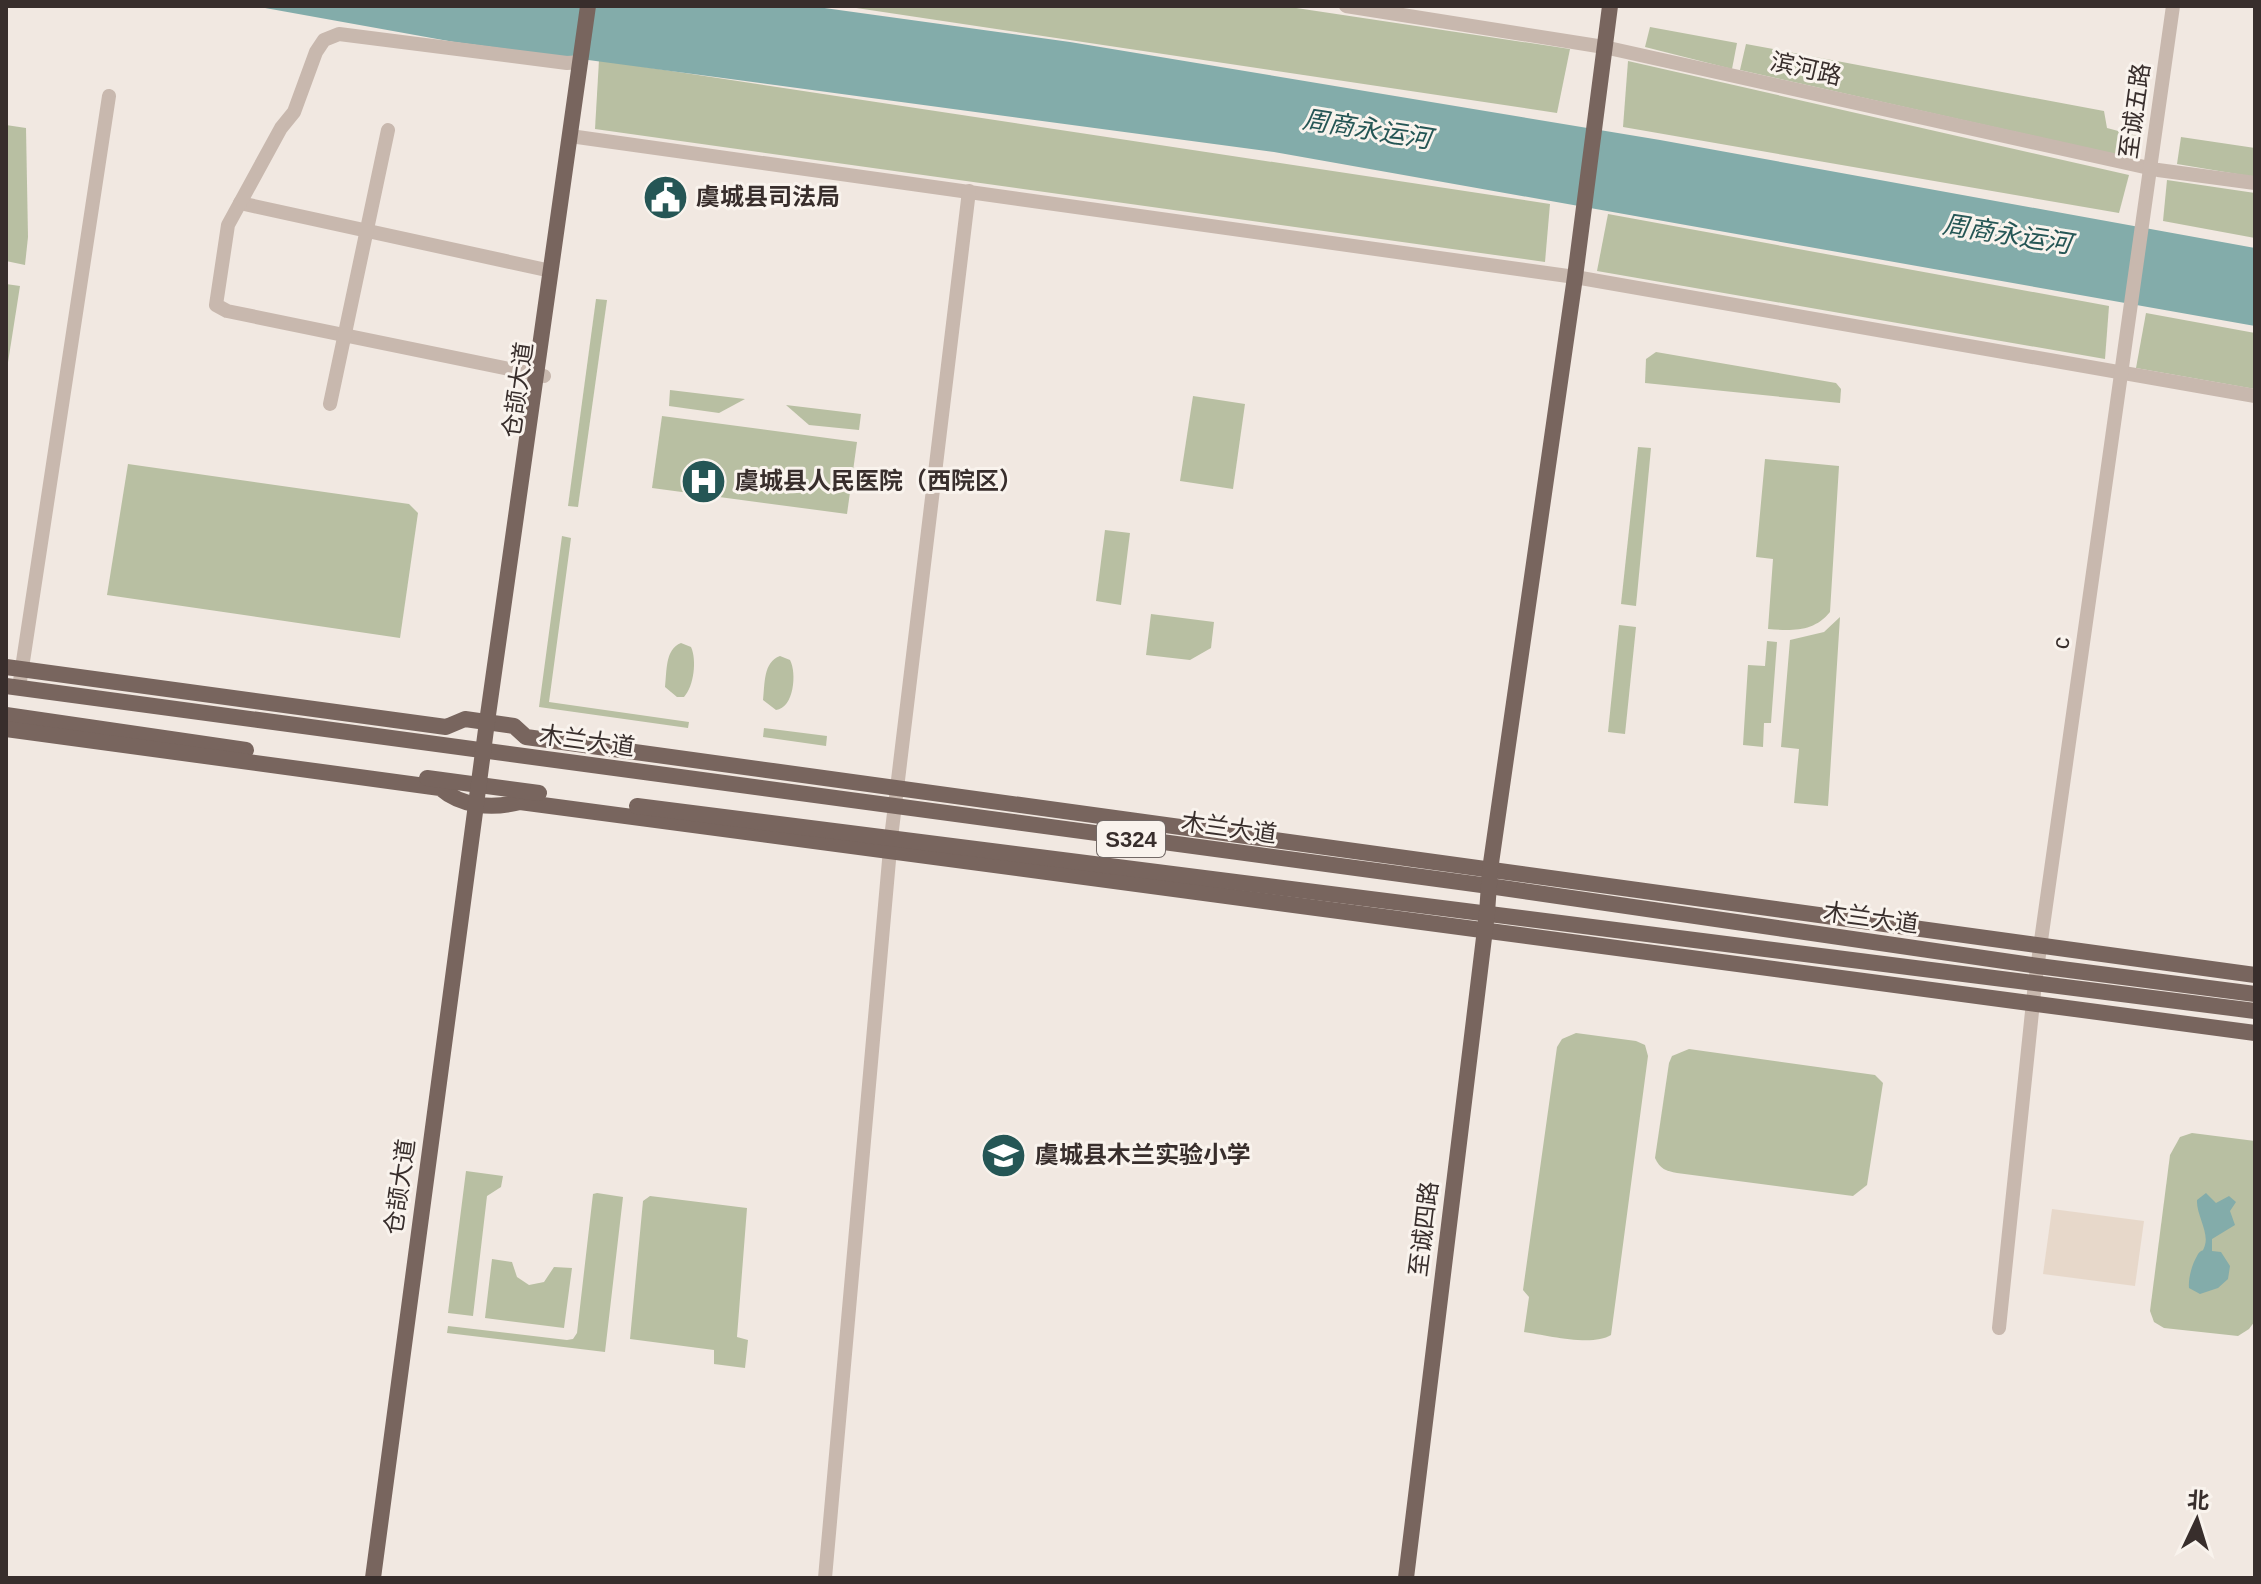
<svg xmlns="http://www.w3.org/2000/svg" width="2261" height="1584" font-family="Helvetica,'Noto Sans SC',sans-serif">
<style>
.green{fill:#b8bfa2}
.plaza{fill:#e7d8ca}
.water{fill:#83acaa}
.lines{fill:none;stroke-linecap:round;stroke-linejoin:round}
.minor{stroke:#c8b8ae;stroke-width:14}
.major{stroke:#78655e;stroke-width:16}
.labels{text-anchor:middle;stroke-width:6;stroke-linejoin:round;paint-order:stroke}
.shield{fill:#f9f3ed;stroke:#726966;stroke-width:2}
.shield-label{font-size:22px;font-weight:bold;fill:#382e2c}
.street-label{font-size:24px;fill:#382e2c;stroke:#f9f3ed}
.poi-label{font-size:24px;font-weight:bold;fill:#382e2c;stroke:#f9f3ed;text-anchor:start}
.water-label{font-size:26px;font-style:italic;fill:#255655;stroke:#f9f3ed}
</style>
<rect width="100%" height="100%" fill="#f1e8e1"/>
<g class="green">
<path d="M843,6H1283L1570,49L1557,113Z"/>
<path d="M1650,27L1737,43L1732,69L1645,47Z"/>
<path d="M1746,44L2104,111L2107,128L2137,136L2132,158L1740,70Z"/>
<path d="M599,60L1550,204L1545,262L595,129Z"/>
<path d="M1628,61L2129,175L2119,213L1623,127Z"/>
<path d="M6,125L26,128L28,237L25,265L6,261Z"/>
<path d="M2181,137L2255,148V177L2177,164Z"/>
<path d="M2167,180L2255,193V238L2163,221Z"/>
<path d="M1608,214L2109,306L2105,359L1597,271Z"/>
<path d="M6,284L20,286L6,375Z"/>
<path d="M596,299L607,300L578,507L568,506Z"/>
<path d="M2146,313L2255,333V389L2136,368Z"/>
<path d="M1656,352L1836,383L1841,389L1840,403L1645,383L1646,359Z"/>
<path d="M670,390L745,399L719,413L669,406Z"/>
<path d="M1193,396L1245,404L1233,489L1180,481Z"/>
<path d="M786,405L861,414L859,430L809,425Z"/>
<path d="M662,416L857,442L847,514L652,488Z"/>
<path d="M1638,447L1651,448L1636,606L1621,604Z"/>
<path d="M1765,459L1839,466L1830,612C1814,632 1792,631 1768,629L1773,559L1756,557Z"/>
<path d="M128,464L409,504L418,513L400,638L107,595Z"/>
<path d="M1105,530L1130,533L1121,605L1096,601Z"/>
<path d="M562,536L571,538L549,702L689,722L688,728L539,707Z"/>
<path d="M1151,614L1214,622L1211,648L1190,660L1146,655Z"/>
<path d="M1840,617L1828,806L1794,803L1799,749L1781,747L1790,640L1824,632Z"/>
<path d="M1619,625L1636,627L1625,734L1608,732Z"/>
<path d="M1767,641L1777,642L1771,723H1764L1763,747L1743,745L1748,665L1765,666Z"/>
<path d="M681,643L691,647C697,660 694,686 684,697H677L665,687C667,671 665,649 681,643Z"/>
<path d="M780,656L790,660C797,673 794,708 776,710L763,700C765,684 763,662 780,656Z"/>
<path d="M764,728L827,736L826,746L763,737Z"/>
<path d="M1576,1033L1636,1041L1645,1045L1648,1056L1611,1335C1592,1347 1546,1335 1524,1332L1529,1297L1523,1290L1557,1047L1562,1039Z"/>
<path d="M1689,1049L1875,1075L1883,1083L1867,1185L1853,1196L1677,1173C1666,1171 1660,1169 1655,1158L1669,1063L1672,1056Z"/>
<path d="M2192,1133L2255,1141V1321L2249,1329L2238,1336L2164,1328L2154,1322L2150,1311L2170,1155L2180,1137Z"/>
<path d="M466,1171L503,1176L501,1187L487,1196L473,1316L448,1313Z"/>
<path d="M597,1193L623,1197L605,1352L447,1333L448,1326L567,1340L573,1339L577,1333L593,1194Z"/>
<path d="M650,1196L747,1208L737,1337L748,1340L745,1368L714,1364V1350L630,1339L643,1201Z"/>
<path d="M492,1259L512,1262L517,1277L529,1285L544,1282L554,1267L572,1268L564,1328L485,1318Z"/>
</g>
<path class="plaza" d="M2052,1209L2144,1221L2135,1286L2043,1274Z"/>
<g class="water">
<path d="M254,6H810L1070,42L1660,140L2255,248V326L1274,152L454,42Z"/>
<path d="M2206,1193L2216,1203L2229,1196L2236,1202L2230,1211L2235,1225L2212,1239V1251L2221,1252L2230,1266L2228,1279L2218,1288L2200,1294L2189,1288C2188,1279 2192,1264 2197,1256C2202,1247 2202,1255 2205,1245C2209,1232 2196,1214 2197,1200Z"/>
</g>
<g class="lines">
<g class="minor">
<path d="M1346,6L1604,47L2158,170L2255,183"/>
<path d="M570,136L1575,277L2255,396"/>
<path d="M240,203L551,271"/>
<path d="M544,376L227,311L216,305L228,225L281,128L294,112L316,52L324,40L339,34L567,63L581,62"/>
<path d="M330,404L388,130"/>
<path d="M20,681L109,96"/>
<path d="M1999,1328L2035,983L2173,6"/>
<path d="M825,1578L891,838L969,191"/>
</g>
<g class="major">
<path d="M6,667L446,727L465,719L514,726L526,737L2255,975"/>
<path d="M6,686L1489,886L2038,966L2255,994"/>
<path d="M6,715L246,750"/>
<path d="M6,729L440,788C462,807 492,809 520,802C1098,877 1676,957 2255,1033"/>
<path d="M427,778L539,793"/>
<path d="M637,806L2255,1011"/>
<path d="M373,1578L487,722L588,6"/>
<path d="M1406,1578L1487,913L1490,870L1575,277L1610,6"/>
</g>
</g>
<defs>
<symbol id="civic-disc" viewBox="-11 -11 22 22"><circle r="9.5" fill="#255655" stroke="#f9f3ed"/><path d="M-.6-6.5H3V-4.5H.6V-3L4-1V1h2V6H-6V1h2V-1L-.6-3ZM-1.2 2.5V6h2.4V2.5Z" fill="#fff"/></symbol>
<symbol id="hospital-disc" viewBox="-11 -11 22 22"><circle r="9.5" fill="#255655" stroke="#f9f3ed"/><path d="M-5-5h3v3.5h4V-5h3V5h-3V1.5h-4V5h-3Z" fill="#fff"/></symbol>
<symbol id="school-disc" viewBox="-11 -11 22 22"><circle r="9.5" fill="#255655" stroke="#f9f3ed"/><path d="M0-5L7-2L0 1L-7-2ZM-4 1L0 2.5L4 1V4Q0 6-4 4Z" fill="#fff"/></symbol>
</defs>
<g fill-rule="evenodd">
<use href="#civic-disc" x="640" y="172" width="51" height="51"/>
<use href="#hospital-disc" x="678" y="456" width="51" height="51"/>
<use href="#school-disc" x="978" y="1130" width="51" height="51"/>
</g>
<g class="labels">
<rect class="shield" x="1097" y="821" width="68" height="36" rx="6"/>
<g class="shield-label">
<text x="1131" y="847">S324</text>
</g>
<g class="street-label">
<text transform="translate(1806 69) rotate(13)" y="8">滨河路</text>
<text transform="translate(2135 111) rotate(-82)" y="8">至诚五路</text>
<text transform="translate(518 390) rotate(-82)" y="8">仓颉大道</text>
<text transform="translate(2061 643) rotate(-82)" y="8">c</text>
<text transform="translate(587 741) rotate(8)" y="8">木兰大道</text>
<text transform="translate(1229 828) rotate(8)" y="8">木兰大道</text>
<text transform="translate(1871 918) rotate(8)" y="8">木兰大道</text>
<text transform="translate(400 1187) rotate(-82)" y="8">仓颉大道</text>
<text transform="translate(1424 1229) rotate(-83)" y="8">至诚四路</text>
</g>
<g class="poi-label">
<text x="696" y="205">虞城县司法局</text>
<text x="735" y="489">虞城县人民医院（西院区）</text>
<text x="1035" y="1163">虞城县木兰实验小学</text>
</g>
<g class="water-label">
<text transform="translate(1367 129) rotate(9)" y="9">周商永运河</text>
<text transform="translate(2007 234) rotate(9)" y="9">周商永运河</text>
</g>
</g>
<rect width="2261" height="1584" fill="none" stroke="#382e2c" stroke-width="16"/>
<g transform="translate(2197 1520) rotate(4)" stroke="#f9f3ed" stroke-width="6" paint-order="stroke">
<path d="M0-6L14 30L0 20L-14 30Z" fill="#382e2c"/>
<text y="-12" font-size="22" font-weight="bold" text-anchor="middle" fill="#382e2c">北</text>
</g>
</svg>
